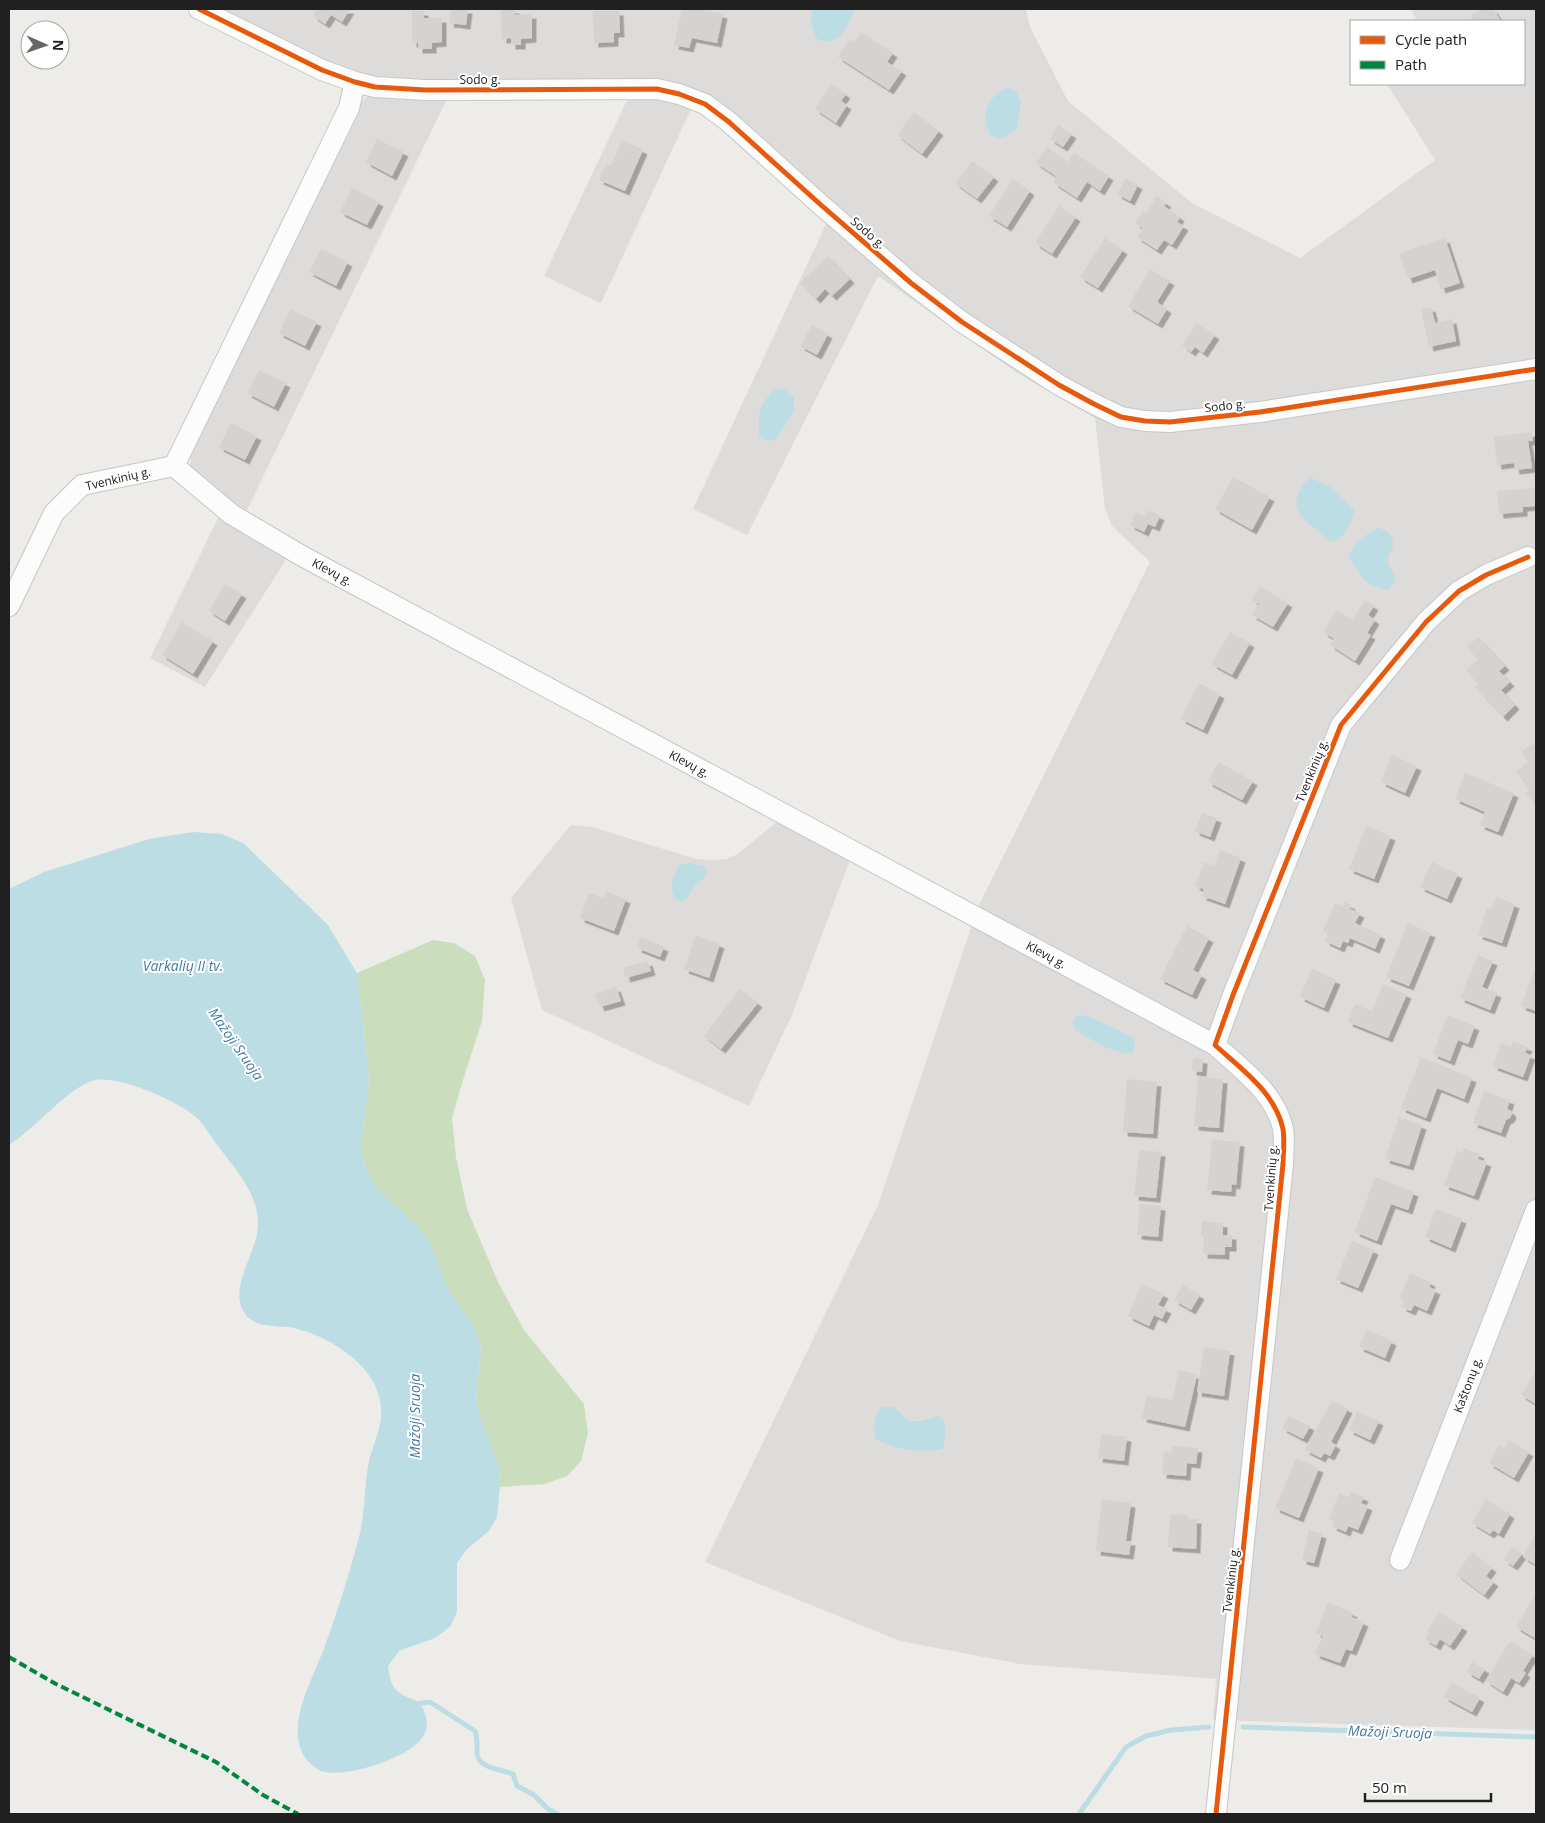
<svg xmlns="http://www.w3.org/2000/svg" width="1545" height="1823" font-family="'Open Sans',sans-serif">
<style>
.residential{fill:#dddcda}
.forest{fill:#cadebd}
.water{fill:#bbdde3}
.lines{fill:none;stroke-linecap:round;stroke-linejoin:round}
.stream{stroke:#bbdde3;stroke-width:5}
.building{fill:#d5d2d0;filter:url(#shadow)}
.minor-casing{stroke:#c7c6c5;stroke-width:22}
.minor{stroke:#fcfcfc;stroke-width:20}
.quiet{stroke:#00873e;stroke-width:4;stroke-dasharray:8 4;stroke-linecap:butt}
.cycleway-casing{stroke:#fff;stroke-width:8}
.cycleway{stroke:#e8590c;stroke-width:5}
.labels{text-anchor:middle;stroke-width:4;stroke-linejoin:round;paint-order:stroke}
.street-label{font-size:12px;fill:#202020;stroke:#fff}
.water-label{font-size:14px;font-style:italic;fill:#4279a4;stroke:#fff}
</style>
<defs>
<filter id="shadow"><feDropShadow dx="4.5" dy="4.5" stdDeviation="0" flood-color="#0004"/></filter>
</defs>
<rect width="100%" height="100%" fill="#eeece9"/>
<g class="residential">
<path d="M215,9H1026L1030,27L1068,101L1192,203L1300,258L1435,160L1387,84H1524V21H1413L1416,18L1411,9H1536V1730L1213,1720L1216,1679L1020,1664L900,1641L705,1562L878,1205L978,907L1150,562L1112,526L1105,509L1095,418L1022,376L878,276L747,535L693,509L834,207L693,93L410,81L360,76L315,61Z"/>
<path d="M378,95L448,97L245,514L296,544L205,687L150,658L219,516L184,481L191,462L189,455L360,103L368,96Z"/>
<path d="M629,96L666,100L691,109L601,303L544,276Z"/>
<path d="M780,819L851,857L792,1015L749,1106L542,1010L511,898L571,825L592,827L696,859L712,860L726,859L738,854Z"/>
</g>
<path class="forest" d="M433,940L454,943L475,956L485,980L482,1021L463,1080L452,1118L456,1157L467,1209L498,1282L524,1330L584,1404L588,1433L581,1461L567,1476L545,1484L500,1487L499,1467L479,1414L476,1397L481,1347L475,1328L448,1289L430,1243L416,1224L377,1189L365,1168L361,1147L369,1082L366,1048L357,973Z"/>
<g class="water">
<path d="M813,9H853L854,11C846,28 840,46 818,40C812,29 809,21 813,9Z"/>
<path d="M1007,88L1016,91L1021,104L1017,128L1007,136L999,138L990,135C980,115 987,97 1007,88Z"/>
<path d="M775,389L785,390L794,397V411L776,439L770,441L763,439L759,435C759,410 757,408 775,389Z"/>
<path d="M1311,478L1329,486L1354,510C1352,522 1345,537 1333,542C1327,539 1324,536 1319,532C1305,520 1289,511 1300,490C1303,484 1305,481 1311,478Z"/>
<path d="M1377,528C1387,529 1395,536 1393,547C1391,553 1387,555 1388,562C1391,574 1402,579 1388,590L1369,584L1363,578L1349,557C1352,545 1366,534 1377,528Z"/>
<path d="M193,832L222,834L243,843L328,925L357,973L366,1048L369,1082L361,1147L365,1168L377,1189L416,1224L430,1243L448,1289L475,1328L481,1347L476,1397L479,1414L499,1467L500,1487L497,1517L489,1531L467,1549L457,1563V1612L450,1627L435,1638L399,1651L388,1666C391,1691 396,1693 420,1702C425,1713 430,1723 424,1735C413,1757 349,1777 325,1772C315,1770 305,1760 301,1750C288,1716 317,1672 327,1640C339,1607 349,1574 358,1541C365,1517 364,1490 368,1466C371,1449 380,1433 381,1416C385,1370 332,1337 294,1328C278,1325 256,1329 245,1314C227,1289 257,1253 258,1226C259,1194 236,1170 218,1146C211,1137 205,1126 197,1118C178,1101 121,1076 96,1080C71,1084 34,1130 9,1145V889L44,872L149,839Z"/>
<path d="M689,863L704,866L707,872L704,878L697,882L686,900L680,901L675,899C669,886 672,876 679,865Z"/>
<path d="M1082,1015L1090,1017L1133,1037L1135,1042L1133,1052C1119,1058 1088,1037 1075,1030L1073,1023L1075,1017Z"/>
<path d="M881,1407H894L908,1421H921L938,1416L943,1418C946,1429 947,1439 942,1449C919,1453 896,1450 876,1439C873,1427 874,1418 881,1407Z"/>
</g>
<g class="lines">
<g class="stream">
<path d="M415,1704L430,1702L475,1731C478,1739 477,1746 477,1754C479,1769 502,1769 513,1774L517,1786L534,1795L548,1809L557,1814"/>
<path d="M1243,1727L1536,1737"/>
<path d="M1079,1814L1126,1747L1146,1736L1171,1730L1209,1727"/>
</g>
</g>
<g class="building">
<path d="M318,9H350L342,22L331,15L325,24L313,16Z"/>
<path d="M451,9H468L466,25L449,23Z"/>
<path d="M501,9H515V15L532,14V38L521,39V45H511V38L502,39Z"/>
<path d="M682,9H696L723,14L717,43L692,38L689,48L674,45Z"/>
<path d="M1482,9H1493L1501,21H1474L1471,16Z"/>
<path d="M412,11H424V18H442V42L432,43V49H418V43H412Z"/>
<path d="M593,11H619L620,33H614V42L594,43Z"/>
<path d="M861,32L893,53L887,62L902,71L889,90L838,57L849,40L854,43Z"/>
<path d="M831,84L846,94L841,101L847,105L836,123L815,109Z"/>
<path d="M914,112L939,131L922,154L897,135Z"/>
<path d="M1058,125L1072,134L1063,147L1050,139Z"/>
<path d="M377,139L404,152L392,176L366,162Z"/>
<path d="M622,140L643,150L625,191L599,180L606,164L611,166Z"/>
<path d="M1047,147L1068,162L1074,153L1109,176L1100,191L1087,182L1077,198L1054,183L1056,176L1036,163Z"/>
<path d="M972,161L994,177L977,199L955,183Z"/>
<path d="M1126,178L1138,185L1130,201L1117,194Z"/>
<path d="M1013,179L1030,191L1007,227L989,216Z"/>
<path d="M352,188L379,202L367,225L340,212Z"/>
<path d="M1157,196L1167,203L1164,206L1180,217L1177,222L1184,226L1172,245L1164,240L1157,250L1137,237L1143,229L1135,223L1143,211L1146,213Z"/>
<path d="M1059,206L1076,217L1052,254L1035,243Z"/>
<path d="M1105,238L1123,250L1098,288L1080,277Z"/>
<path d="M1445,238L1460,283L1441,289L1435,270L1408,279L1399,253Z"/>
<path d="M321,249L348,262L336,286L309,272Z"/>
<path d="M828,256L850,279L832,296L825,289L816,299L800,283Z"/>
<path d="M1150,269L1170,281L1157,302L1167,309L1158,324L1128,306Z"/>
<path d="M1431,307L1435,323L1452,319L1456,341L1429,347L1421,309Z"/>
<path d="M290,309L317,322L305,346L279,333Z"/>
<path d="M1197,323L1215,335L1203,353L1195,347L1191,352L1182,345Z"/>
<path d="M812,325L828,334L817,355L800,346Z"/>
<path d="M259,370L286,383L274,407L247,393Z"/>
<path d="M231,423L257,436L245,460L219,447Z"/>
<path d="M1531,432L1533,441H1528L1532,468L1515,470L1514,463L1497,465L1494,437Z"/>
<path d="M1233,477L1270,497L1252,530L1215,509Z"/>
<path d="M1535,488L1536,506L1523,507V512L1499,514L1497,491Z"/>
<path d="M1148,510L1160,516L1155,527L1148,524L1144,532L1130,525L1136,512L1145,517Z"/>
<path d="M225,584L242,594L225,621L209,611Z"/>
<path d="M1260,586L1288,603L1273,627L1252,615L1259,604L1252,600Z"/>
<path d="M1365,600L1374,606L1368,615L1375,620L1367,633L1371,635L1355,661L1330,645L1334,639L1323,632L1337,610L1352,620Z"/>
<path d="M182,622L213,641L193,674L162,655Z"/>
<path d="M1230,632L1250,643L1232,675L1212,664Z"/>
<path d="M1478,637L1505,666L1499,671L1510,682L1501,690L1515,705L1503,717L1475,687L1478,683L1466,670L1478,659L1467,647Z"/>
<path d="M1199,683L1220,694L1203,730L1181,719Z"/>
<path d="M1533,743L1536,748V807L1526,793L1530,790L1516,772L1528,762L1521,752Z"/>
<path d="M1392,755L1417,766L1405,793L1381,782Z"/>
<path d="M1218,762L1253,781L1242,800L1208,782Z"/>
<path d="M1465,773L1514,793L1498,832L1480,825L1485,812L1455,799Z"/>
<path d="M1202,813L1217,818L1210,837L1195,831Z"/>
<path d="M1366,826L1391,836L1374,879L1349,869Z"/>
<path d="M1220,850L1241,858L1225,904L1202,896L1204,889L1195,886L1204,862L1214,866Z"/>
<path d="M1432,862L1458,874L1447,899L1420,887Z"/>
<path d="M606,891L626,899L614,931L580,918L589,893L604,898Z"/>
<path d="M1496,897L1515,904L1502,943L1478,935L1487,908L1491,910Z"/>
<path d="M1344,902L1351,905L1350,909L1360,913L1355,923L1381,935L1375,949L1350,938L1348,943L1343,941L1340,948L1325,941L1329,933L1323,931L1335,903L1343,906Z"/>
<path d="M1408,923L1431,933L1409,986L1386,977Z"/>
<path d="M1187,926L1209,938L1193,970L1202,975L1192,995L1160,979Z"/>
<path d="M696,935L720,944L709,978L684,969Z"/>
<path d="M641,937L664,947L660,957L637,948Z"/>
<path d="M1478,955L1493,961L1482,987L1497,993L1490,1010L1460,998Z"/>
<path d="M648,961L651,971L626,978L623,968Z"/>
<path d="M1312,969L1336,980L1324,1008L1300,997Z"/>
<path d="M1534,971L1536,972V1011L1521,1006Z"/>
<path d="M1383,984L1407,994L1388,1038L1348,1022L1355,1004L1372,1011Z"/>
<path d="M616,987L621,1001L600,1007L595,994Z"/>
<path d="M740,989L758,1003L721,1049L704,1036Z"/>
<path d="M1448,1015L1475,1026L1468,1044L1458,1040L1450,1061L1433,1054Z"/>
<path d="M1513,1041L1528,1047L1525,1053L1531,1055L1523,1077L1493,1066L1501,1043L1511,1047Z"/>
<path d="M1421,1057L1472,1078L1464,1099L1437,1088L1426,1118L1401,1108Z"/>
<path d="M1193,1058L1203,1059L1202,1072L1192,1071Z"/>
<path d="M1198,1077L1223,1079L1219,1128L1194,1126Z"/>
<path d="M1127,1079L1157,1082L1153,1134L1123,1132Z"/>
<path d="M1484,1091L1510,1100L1507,1109L1511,1111L1512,1114L1510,1118L1506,1120L1501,1133L1473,1123Z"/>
<path d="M1399,1117L1422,1125L1409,1166L1385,1159Z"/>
<path d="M1212,1140L1240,1142L1236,1185L1232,1184L1231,1192L1207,1190Z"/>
<path d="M1464,1148L1480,1154L1478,1159L1487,1162L1474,1196L1444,1185L1457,1151L1462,1153Z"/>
<path d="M1139,1150L1161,1152L1156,1198L1134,1196Z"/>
<path d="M1375,1177L1414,1192L1408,1210L1391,1204L1377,1241L1355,1232Z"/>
<path d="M1140,1204L1161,1206L1158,1237L1137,1235Z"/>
<path d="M1436,1209L1462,1219L1451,1248L1425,1237Z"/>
<path d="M1202,1221L1223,1223V1235H1232V1247H1225V1255L1203,1254L1204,1236L1201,1235Z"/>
<path d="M1352,1241L1374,1250L1358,1288L1336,1279Z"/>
<path d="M1410,1273L1431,1282L1429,1287L1436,1290L1427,1311L1414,1305L1411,1311L1402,1307L1404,1301L1399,1299Z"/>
<path d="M1142,1284L1164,1294L1158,1305L1167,1309L1162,1319L1154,1315L1149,1326L1128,1316Z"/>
<path d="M1183,1285L1200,1295L1191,1310L1174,1300Z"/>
<path d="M1367,1330L1392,1341L1385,1358L1359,1347Z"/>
<path d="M1204,1347L1230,1351L1224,1396L1197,1392Z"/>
<path d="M1179,1370L1197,1375L1185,1427L1142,1418L1147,1395L1172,1400Z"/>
<path d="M1536,1371V1404L1521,1395Z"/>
<path d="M1332,1400L1348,1409L1331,1442L1336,1445L1330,1456L1324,1453L1321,1458L1305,1450Z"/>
<path d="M1357,1412L1379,1421L1370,1440L1349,1430Z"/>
<path d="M1289,1416L1310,1426L1303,1439L1282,1428Z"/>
<path d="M1101,1434L1127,1437L1124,1461L1098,1458Z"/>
<path d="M1509,1440L1529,1452L1514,1478L1489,1463L1499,1446L1505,1449Z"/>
<path d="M1172,1446L1198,1448L1196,1464L1187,1463L1186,1476L1162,1474L1164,1452H1171Z"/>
<path d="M1296,1459L1319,1468L1299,1518L1275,1508Z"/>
<path d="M1351,1492L1364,1497L1361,1503L1368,1506L1358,1530L1348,1526L1346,1532L1332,1526L1334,1521L1329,1519L1339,1493L1349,1497Z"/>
<path d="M1102,1499L1131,1503L1126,1541H1131L1129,1555L1096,1551Z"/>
<path d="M1486,1499L1510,1514L1499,1534L1493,1530L1490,1534L1472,1523Z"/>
<path d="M1170,1514L1188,1515V1519H1197L1196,1549L1168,1547Z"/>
<path d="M1309,1530L1322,1534L1314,1563L1302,1560Z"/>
<path d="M1536,1533V1565L1523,1557Z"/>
<path d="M1513,1547L1522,1554L1513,1566L1504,1560Z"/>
<path d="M1472,1552L1492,1568L1486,1576L1494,1582L1484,1595L1456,1574Z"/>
<path d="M1536,1593V1635L1535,1638L1516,1627Z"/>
<path d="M1328,1602L1353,1613L1351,1617L1364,1622L1352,1651L1346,1649L1340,1663L1315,1654L1323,1636L1316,1633Z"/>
<path d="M1439,1612L1463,1627L1450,1646L1440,1639L1436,1646L1425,1639L1429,1633L1427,1631Z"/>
<path d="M1510,1641L1533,1655L1523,1671L1526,1673L1519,1683L1511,1678L1503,1692L1486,1681Z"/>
<path d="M1472,1662L1485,1669L1479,1679L1467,1672Z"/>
<path d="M1452,1682L1480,1698L1472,1712L1444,1697Z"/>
</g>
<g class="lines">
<defs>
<g id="minor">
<path d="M199,9L322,70L355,82L375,87L425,90L657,89L679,94L705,104L729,122L821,205L911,283L962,322L1059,385L1094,404L1121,417L1145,421L1170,422L1260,412L1536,369"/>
<path d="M174,466L231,514L302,556L1215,1045"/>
<path d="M174,466L349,108L355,82"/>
<path d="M9,606L54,513L82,485L174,466"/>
<path d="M1400,1560L1536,1210"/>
<path d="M1216,1814L1283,1164C1283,1153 1285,1140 1283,1129C1275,1092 1241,1069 1215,1045L1233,995L1341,725L1426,622L1459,591L1486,575L1528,557"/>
</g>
</defs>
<use href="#minor" class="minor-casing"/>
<use href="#minor" class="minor"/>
<path class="quiet" d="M9,1657L56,1684L216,1762L263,1795L298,1814"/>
<defs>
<g id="cycleway">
<path d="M199,9L322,70L355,82L375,87L425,90L657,89L679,94L705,104L729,122L821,205L911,283L962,322L1059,385L1094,404L1121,417L1145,421L1170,422L1260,412L1536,369"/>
<path d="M1216,1814L1283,1164C1283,1153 1285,1140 1283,1129C1275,1092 1241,1069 1215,1045L1233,995L1341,725L1426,622L1459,591L1486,575L1528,557"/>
</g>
</defs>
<use href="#cycleway" class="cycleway-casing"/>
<use href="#cycleway" class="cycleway"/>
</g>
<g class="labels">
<g class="street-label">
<text x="480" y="84">Sodo g.</text>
<text transform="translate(868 233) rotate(41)" y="4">Sodo g.</text>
<text transform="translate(1225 406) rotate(-6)" y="4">Sodo g.</text>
<text transform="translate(118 479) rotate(-13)" y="4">Tvenkinių g.</text>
<text transform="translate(332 572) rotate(28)" y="4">Klevų g.</text>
<text transform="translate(689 764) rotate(28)" y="4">Klevų g.</text>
<text transform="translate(1312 771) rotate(-68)" y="4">Tvenkinių g.</text>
<text transform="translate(1046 955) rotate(28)" y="4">Klevų g.</text>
<text transform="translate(1271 1178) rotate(-86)" y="4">Tvenkinių g.</text>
<text transform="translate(1468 1385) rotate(-69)" y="4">Kaštonų g.</text>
<text transform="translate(1231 1580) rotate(-83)" y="4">Tvenkinių g.</text>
</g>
<g class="water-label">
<text x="183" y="971">Varkalių II tv.</text>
<text transform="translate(236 1044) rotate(55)" y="5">Mažoji Sruoja</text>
<text transform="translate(415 1416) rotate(-90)" y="5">Mažoji Sruoja</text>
<text transform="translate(1390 1732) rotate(2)" y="5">Mažoji Sruoja</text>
</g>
</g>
<rect width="1545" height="1823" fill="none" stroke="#202020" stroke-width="20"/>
<rect x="1350" y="20" width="175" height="65" fill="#ffffff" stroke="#a6a6a6"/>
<rect x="1360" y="36" width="25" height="8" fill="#e8590c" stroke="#a6a6a6"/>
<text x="1395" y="45" font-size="15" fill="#202020">Cycle path</text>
<rect x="1360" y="61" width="25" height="8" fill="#00873e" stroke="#a6a6a6"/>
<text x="1395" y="70" font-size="15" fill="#202020">Path</text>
<g transform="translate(45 45) rotate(92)"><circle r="24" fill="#ffffff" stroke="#a6a6a6"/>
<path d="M0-4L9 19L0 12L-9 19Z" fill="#686766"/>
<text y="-8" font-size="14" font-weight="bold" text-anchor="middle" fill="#202020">N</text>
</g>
<path d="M1365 1793v8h126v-8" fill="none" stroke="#202020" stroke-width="2.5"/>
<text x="1372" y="1793" font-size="15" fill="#202020" stroke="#ffffff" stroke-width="4" paint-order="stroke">50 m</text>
</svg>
